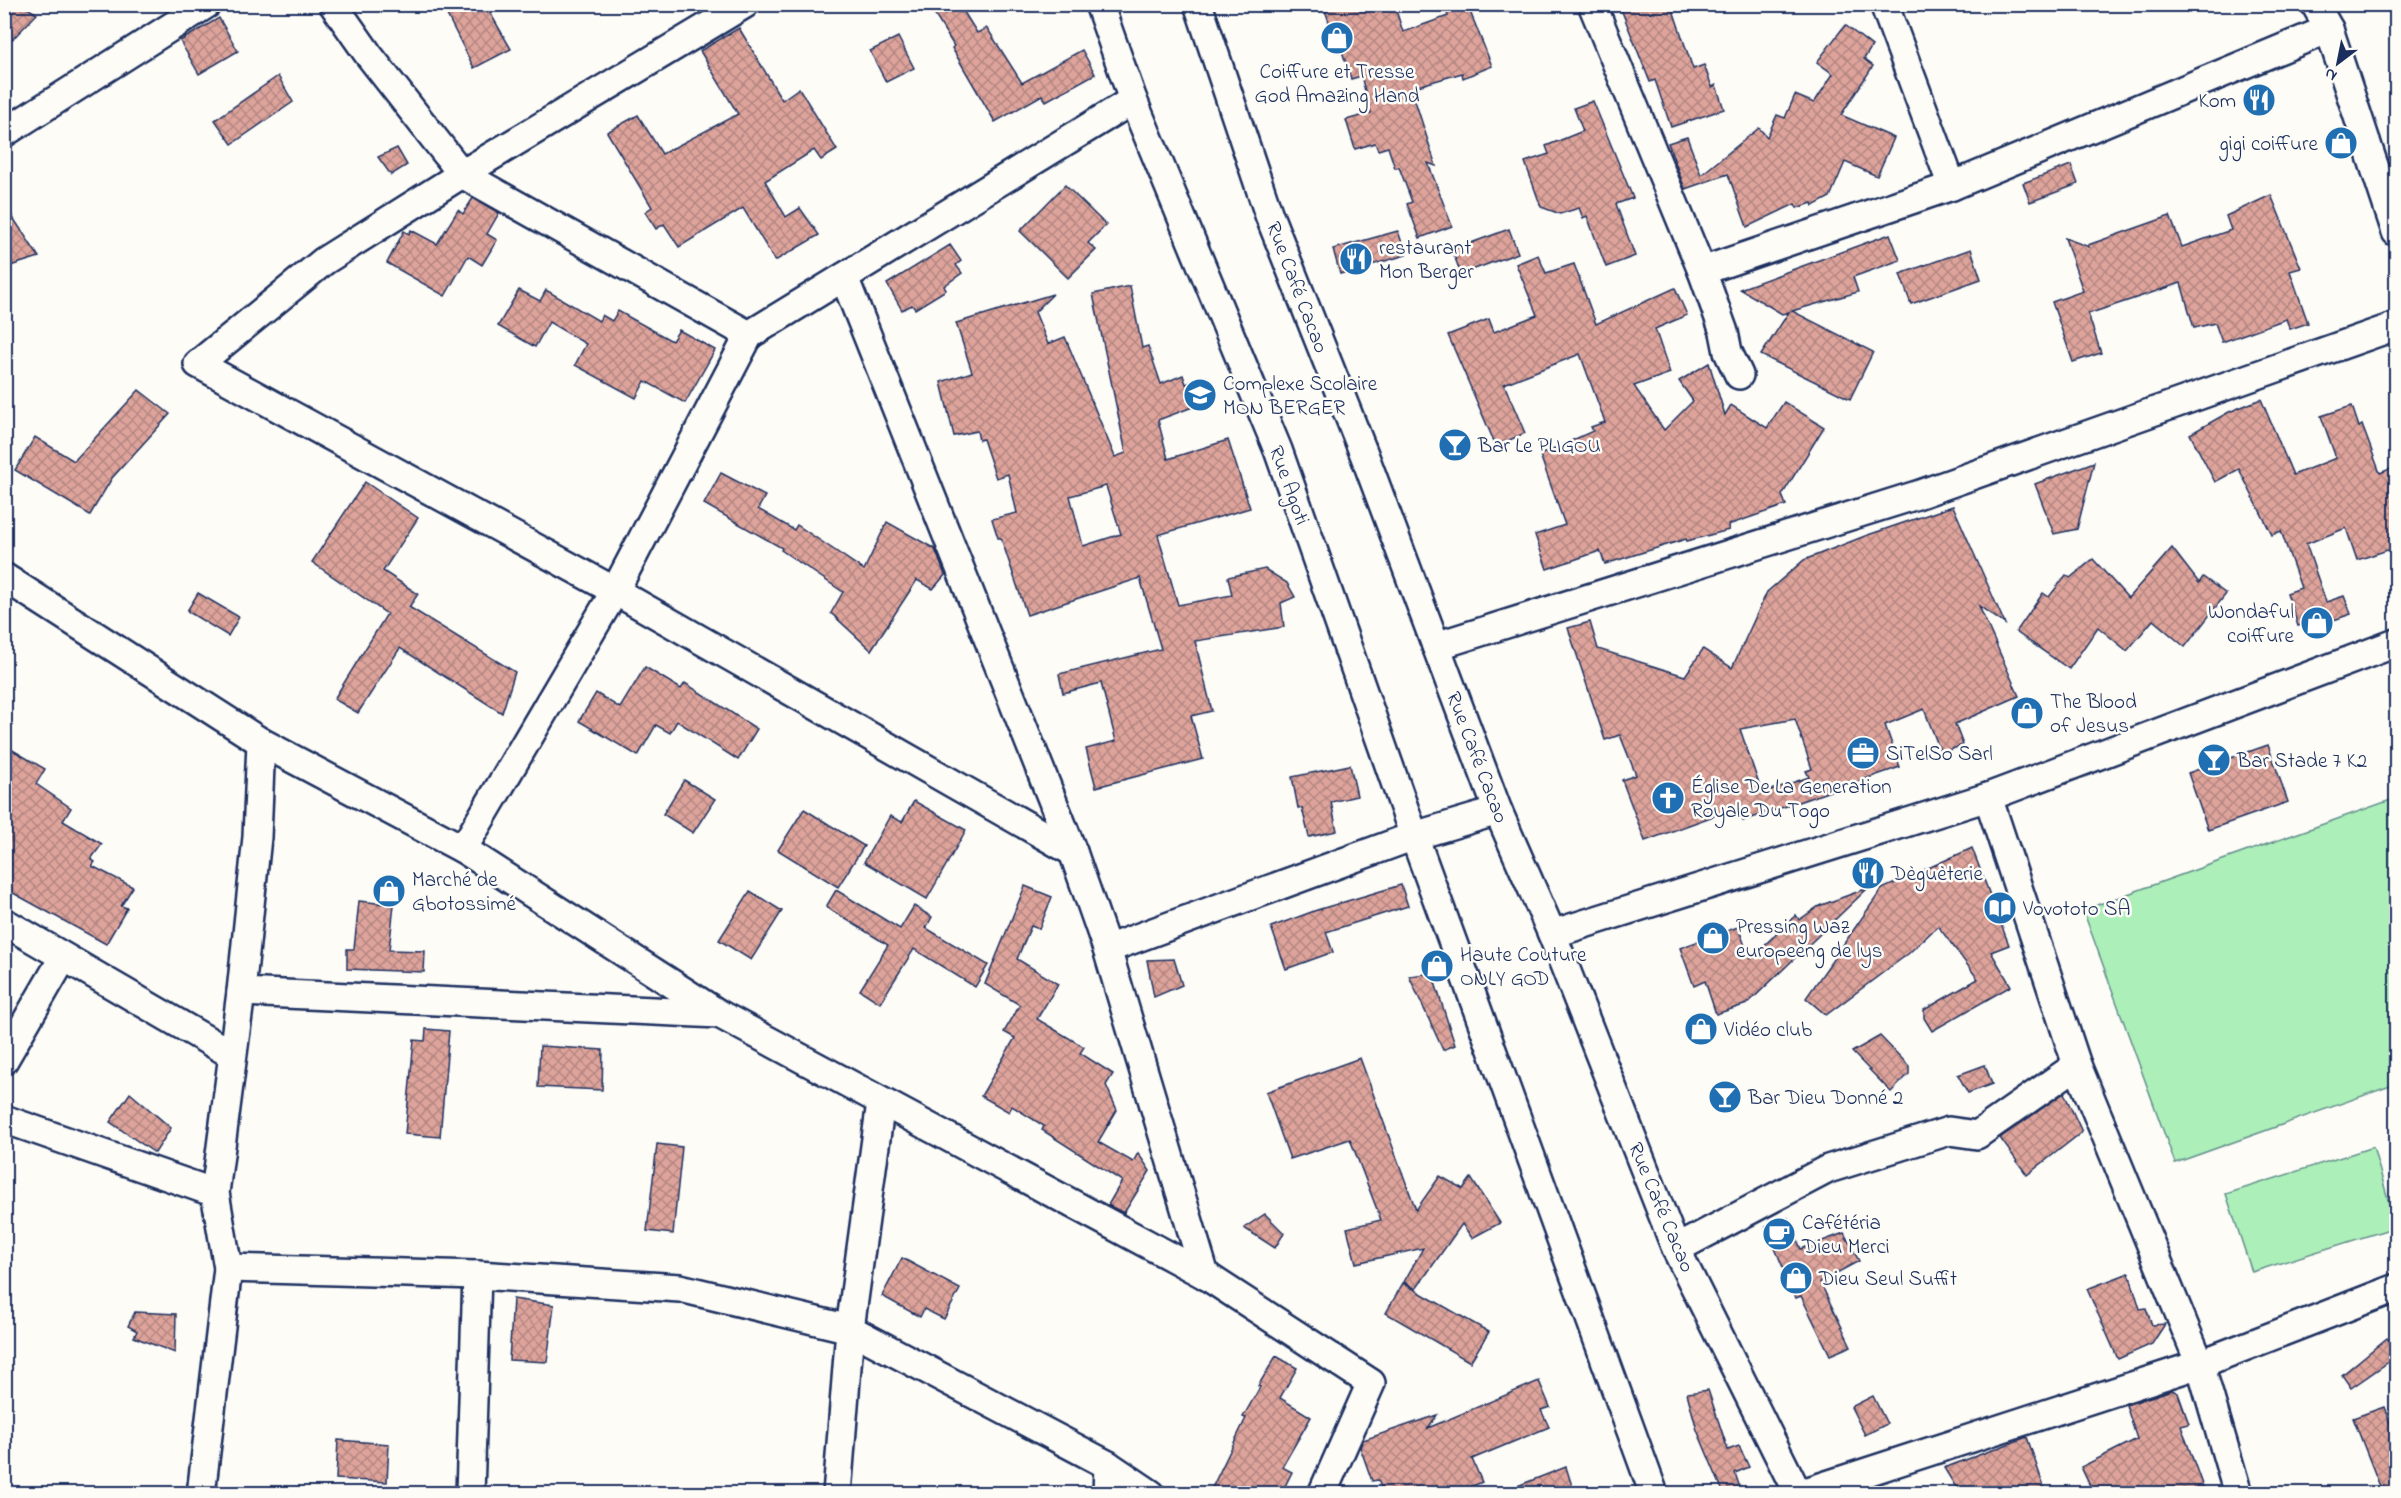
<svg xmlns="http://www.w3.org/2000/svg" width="2401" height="1498" font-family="'Indie Flower',sans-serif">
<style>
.park{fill:#acefb9;stroke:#648f8c;stroke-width:1.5}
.building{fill:url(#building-cross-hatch);stroke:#1b2f5e;stroke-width:1.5;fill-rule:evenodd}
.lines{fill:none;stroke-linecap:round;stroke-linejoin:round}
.street-casing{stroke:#1b2f5e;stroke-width:32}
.street{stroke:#fdfcf7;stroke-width:27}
.labels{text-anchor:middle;stroke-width:5;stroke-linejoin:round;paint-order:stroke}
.poi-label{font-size:21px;fill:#1b2f5e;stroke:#fdfcf7;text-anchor:start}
.street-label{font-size:21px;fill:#1b2f5e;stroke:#fdfcf7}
</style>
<defs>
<pattern id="building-cross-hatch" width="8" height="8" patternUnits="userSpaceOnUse" patternTransform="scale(1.5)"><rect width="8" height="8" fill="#dea49b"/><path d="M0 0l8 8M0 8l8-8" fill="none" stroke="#b38682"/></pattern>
</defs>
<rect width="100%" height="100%" fill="#fdfcf7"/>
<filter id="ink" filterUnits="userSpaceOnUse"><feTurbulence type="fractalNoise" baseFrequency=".0167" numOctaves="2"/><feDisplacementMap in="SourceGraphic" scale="12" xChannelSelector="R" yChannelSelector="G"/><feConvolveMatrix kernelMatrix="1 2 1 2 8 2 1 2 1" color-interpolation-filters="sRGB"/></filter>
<g filter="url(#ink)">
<g class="park">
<path d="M2396,798V1084L2175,1163L2083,910Z"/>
<path d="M2373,1147L2396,1227L2252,1272L2226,1194Z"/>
</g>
<g class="building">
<path d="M4,4H21L37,14L4,48Z"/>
<path d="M455,4H485L511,49L474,68L445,11Z"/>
<path d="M928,4H959L977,33L987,28L1022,83L1082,50L1095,74L1046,101L1042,95L995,122L952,48L954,46Z"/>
<path d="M1323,4H1394L1403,32L1448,16L1444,4H1467L1492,66L1463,78L1462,73L1411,88L1436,166L1428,163L1452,226L1420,238L1407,204L1412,202L1399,167L1395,168L1388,147L1378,150L1375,143L1355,149L1346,120L1371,113L1361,76L1351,79L1342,51L1339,52Z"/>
<path d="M1619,4H1671L1693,69L1704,65L1712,87L1716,85L1724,109L1671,127L1655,80L1650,82Z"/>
<path d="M219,18L238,51L199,74L180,41Z"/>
<path d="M1845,25L1872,46L1864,59L1873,66L1841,115L1894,138L1877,176L1845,162L1830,197L1813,206L1812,203L1797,208L1795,204L1747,227L1728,174L1685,189L1668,143L1687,137L1701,175L1759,128L1767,137L1777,115L1785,118L1795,95L1814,103L1833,74L1817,62Z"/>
<path d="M739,28L782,100L799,88L837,150L821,160L814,150L765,181L786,217L800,208L819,235L775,261L743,208L679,247L664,224L656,229L645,212L652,207L607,132L638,115L662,154L738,114L700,51Z"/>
<path d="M898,37L914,68L886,82L870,51Z"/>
<path d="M278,76L293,102L232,144L215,120Z"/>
<path d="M1593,101L1633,198L1616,204L1635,256L1606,267L1587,216L1583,218L1579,208L1560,214L1541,207L1525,162L1549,154L1546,146L1583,131L1574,108Z"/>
<path d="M397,148L407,165L391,175L378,157Z"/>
<path d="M2071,165L2078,184L2030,202L2023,183Z"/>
<path d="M1065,185L1106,225L1088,243L1096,250L1068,278L1020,231Z"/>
<path d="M2271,195L2301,268L2290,271L2308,323L2290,329L2286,319L2222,342L2215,323L2194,328L2181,283L2088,314L2101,353L2073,362L2052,302L2083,291L2065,238L2089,247L2088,245L2170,216L2182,247L2231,230L2226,216Z"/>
<path d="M473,198L499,213L487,234L497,240L482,265L468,256L445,296L387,263L404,231L409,234L411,230L437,244L458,210L463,214Z"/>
<path d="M4,204L39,257L10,266L4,257Z"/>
<path d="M1509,229L1518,253L1461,274L1452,250Z"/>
<path d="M1398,231L1406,255L1340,274L1333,249Z"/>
<path d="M1890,234L1900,260L1853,277L1858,292L1792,311L1873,352L1850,399L1761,355L1789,312L1782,314L1740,289Z"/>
<path d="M950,245L961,261L956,265L962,273L944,286L946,290L915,309L912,305L902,310L887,284Z"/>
<path d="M1971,249L1981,279L1911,304L1900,274Z"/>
<path d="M1538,255L1546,273L1574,264L1596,324L1675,288L1687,315L1655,329L1670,373L1634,386L1664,430L1693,401L1679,381L1709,363L1725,415L1731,405L1767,428L1784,402L1824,427L1782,495L1786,505L1728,525L1729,530L1687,541L1686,539L1605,564L1600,551L1547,569L1535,535L1565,525L1540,455L1593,431L1591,427L1605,422L1580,354L1504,384L1525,433L1496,446L1448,335L1489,319L1494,332L1537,315L1516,264Z"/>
<path d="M1130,286L1142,348L1148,346L1161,384L1183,375L1186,384L1206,377L1214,399L1158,420L1168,459L1228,440L1250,508L1158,535L1178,605L1232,595L1228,577L1265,569L1287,583L1295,597L1281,603L1284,627L1195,641L1212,711L1191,716L1203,759L1096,787L1086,749L1116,741L1101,683L1063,693L1059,674L1161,649L1140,578L1027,615L1001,538H998L992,519L1017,513L1008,474L996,478L983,439L979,440L977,431L954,436L941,382L972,372L956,323L1053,294L1035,312L1048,344L1065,337L1115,457L1126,453L1093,294ZM1106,486L1121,534L1083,546L1070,496Z"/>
<path d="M519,290L540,301L546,290L599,321L602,315L612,321L618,311L672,341L679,330L715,350L685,403L645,381L636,398L575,365L586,344L549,322L535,347L498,326Z"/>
<path d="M139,390L170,414L112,478L90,515L15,470L35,437L74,461Z"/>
<path d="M2261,399L2293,475L2336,458L2321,416L2352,406L2359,427L2362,425L2380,473L2397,466V547L2357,560L2346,528L2306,544L2326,602L2344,596L2351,614L2322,624L2320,619L2298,626L2287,593L2301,588L2281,531L2272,535L2239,469L2215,482L2190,434L2229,412Z"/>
<path d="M2094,462L2077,529L2054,534L2035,484Z"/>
<path d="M721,473L765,496L758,509L794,530L797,525L864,570L887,522L935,549L945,575L933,589L917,580L871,650L831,613L843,592L781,550L782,548L704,504Z"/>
<path d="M365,482L418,518L383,571L418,594L409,607L515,672L502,713L400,648L358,713L334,699L387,614L312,562Z"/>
<path d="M1953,506L2005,624L1979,606L2019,696L1955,724L1963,745L1941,753L1924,709L1885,725L1900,767L1743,821L1738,807L1645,841L1622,780L1636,775L1620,735L1605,740L1568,628L1590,622L1598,649L1685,676L1703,649L1732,668L1767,592L1804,560L1865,536ZM1795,719L1812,769L1806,771L1809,777L1762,793L1740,729Z"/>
<path d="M2172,548L2199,583L2203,577L2226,594L2185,647L2153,620L2127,651L2098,627L2069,669L2016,632L2043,593L2049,597L2066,575L2070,578L2093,559L2128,598Z"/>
<path d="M198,593L239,617L228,636L187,611Z"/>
<path d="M645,667L681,689L685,683L757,729L738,760L677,721L670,733L656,725L638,756L579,721L596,693L620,708Z"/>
<path d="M4,745L45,769L36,784L71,808L63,821L102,844L91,859L95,862L92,866L133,887L121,906L127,908L106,944L4,888Z"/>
<path d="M2268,745L2288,802L2208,830L2188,773Z"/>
<path d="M1350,765L1357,796L1331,802L1337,831L1309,837L1302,808H1298L1292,777Z"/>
<path d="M684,780L715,799L693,833L663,814Z"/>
<path d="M914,801L966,830L927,899L864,862L890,816L902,822Z"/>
<path d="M804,809L864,846L838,887L778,850Z"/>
<path d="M1972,848L2009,945L1991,952L2011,986L1932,1031L1924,1018V1010L1978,979L1938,926L1908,954L1826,1015L1806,998L1882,889Z"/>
<path d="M1401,885L1408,906L1326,932L1333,952L1286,969L1271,927L1317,910Z"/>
<path d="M1025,886L1052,897L1039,929L1031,926L1017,959L1058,984L1037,1019L1084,1047L1080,1053L1113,1074L1106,1085L1117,1110L1098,1142L1133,1162L1138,1153L1150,1171L1124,1213L1108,1205L1122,1181L1042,1130L1044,1126L1012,1106L1009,1112L981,1096L1015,1038L1004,1032L1020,1005L985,984Z"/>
<path d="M1868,888L1747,1004L1716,1014L1705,981L1694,986L1680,948L1738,927L1750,959L1796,915L1799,920L1819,906Z"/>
<path d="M836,890L900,929L914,906L932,917L926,928L988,965L975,987L914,949L880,1003L860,990L888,945L826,907Z"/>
<path d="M750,891L782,911L751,960L719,940Z"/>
<path d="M359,901L394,905L389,950L425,951L424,972L347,969V949H354Z"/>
<path d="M1174,959L1182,985L1154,997L1147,960Z"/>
<path d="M1432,973L1455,1045L1443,1050L1409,976Z"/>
<path d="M426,1029L449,1031L440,1137L405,1134L414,1040L425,1041Z"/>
<path d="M1880,1036L1909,1066V1074L1891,1092L1852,1052Z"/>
<path d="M540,1046L603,1050L602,1090L538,1087Z"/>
<path d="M1360,1058L1416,1210L1440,1176L1463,1189L1471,1178L1500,1223L1472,1238L1462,1224L1416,1289L1404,1282L1423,1248L1356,1263L1347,1228L1381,1220L1350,1139L1290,1159L1266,1092Z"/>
<path d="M1985,1065L1992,1084L1968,1093L1958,1075Z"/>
<path d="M130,1093L171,1128L155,1153L110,1122Z"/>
<path d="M2064,1093L2082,1132L2027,1175L2000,1138Z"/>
<path d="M657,1144L682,1147L673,1234L647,1231Z"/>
<path d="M1265,1214L1284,1233L1275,1248L1244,1228Z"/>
<path d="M1788,1218L1801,1249L1844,1233L1859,1261L1820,1282L1851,1346L1830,1355L1801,1296L1796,1298L1766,1227Z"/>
<path d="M902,1258L960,1289L944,1319L924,1309L920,1317L882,1296Z"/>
<path d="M2129,1273L2140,1309L2146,1308L2152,1325L2165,1324L2152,1344L2118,1359L2087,1289Z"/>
<path d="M1403,1283L1489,1332L1470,1362L1386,1313Z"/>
<path d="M513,1299L554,1305L547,1362L509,1360Z"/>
<path d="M135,1312L176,1314L175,1353L134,1337L137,1331L128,1326Z"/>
<path d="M2387,1338L2397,1350V1356L2351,1388L2342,1375Z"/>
<path d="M1276,1356L1297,1368L1280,1398L1311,1417L1282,1467L1292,1472L1281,1494H1209L1246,1418L1243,1417L1260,1387L1258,1386Z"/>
<path d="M1539,1381L1550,1407L1541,1410L1549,1427L1472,1459L1482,1482L1454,1494H1384L1378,1480L1372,1481L1360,1447L1363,1440L1437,1415L1428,1428Z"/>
<path d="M1708,1390L1728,1450L1739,1446L1749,1467L1735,1473L1742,1494H1724L1697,1430L1687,1393Z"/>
<path d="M2172,1390L2178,1393L2189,1424L2181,1426L2204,1490L2193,1494H2094L2081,1467L2137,1439L2126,1405Z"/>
<path d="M1873,1396L1887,1424L1865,1435L1851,1407Z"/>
<path d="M2384,1407L2397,1442V1494H2383L2353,1418Z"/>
<path d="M2027,1437L2045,1490L2034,1494H1960L1944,1468Z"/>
<path d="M338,1440L389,1444L387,1482L336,1479Z"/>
<path d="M1566,1467L1572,1486L1553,1494H1502V1492Z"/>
</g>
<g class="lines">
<defs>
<g id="street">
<path d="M333,4L368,54L462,174L749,335"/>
<path d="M745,4L462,174L324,261L198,364L615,591L1073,852"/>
<path d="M1099,4L1133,100L1278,450L1414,836L1654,1494"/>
<path d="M1198,4L1269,215L1364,454L1498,811L1552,934L1676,1249L1798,1494"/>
<path d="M1592,4L1702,271L1724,332L1728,352L1739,375"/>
<path d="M1884,4L1952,186"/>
<path d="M2315,4L2329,29L2396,232"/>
<path d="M4,133L207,4"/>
<path d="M1702,271L1952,186L2329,29"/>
<path d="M844,277L1073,852L1107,949L1205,1275"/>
<path d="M4,577L261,742L463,849L719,1014L1205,1275L1371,1383L1322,1494"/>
<path d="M1436,646L1917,495L2396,326"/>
<path d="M1988,797L2077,1065L2200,1364L2238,1494"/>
<path d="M463,849L615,591L749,335L1133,100"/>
<path d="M4,922L231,1054"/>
<path d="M1552,934L1988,797L2396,643"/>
<path d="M1107,949L1414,836L1498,811"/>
<path d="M241,992L719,1014"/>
<path d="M4,1060L63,958"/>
<path d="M4,1119L215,1193"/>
<path d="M1676,1249L1828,1169L1949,1131L1977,1135L2077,1065"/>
<path d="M228,1268L477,1275L680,1288L850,1329L1108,1465L1151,1494"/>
<path d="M201,1494L228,1268L215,1193L241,992L257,837L261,742"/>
<path d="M470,1494L477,1275"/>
<path d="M837,1494L850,1329L881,1102"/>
<path d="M1107,1494L1108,1465"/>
<path d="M1799,1494L2200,1364L2396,1288"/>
</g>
</defs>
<use href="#street" class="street-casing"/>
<use href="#street" class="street"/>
</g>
</g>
<defs>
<symbol id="shop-disc" viewBox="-11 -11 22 22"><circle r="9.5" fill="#1f6fb2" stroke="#fdfcf7"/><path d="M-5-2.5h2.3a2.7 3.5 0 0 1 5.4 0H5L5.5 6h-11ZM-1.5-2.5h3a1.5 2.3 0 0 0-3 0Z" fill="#fff"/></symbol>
<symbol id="restaurant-disc" viewBox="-11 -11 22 22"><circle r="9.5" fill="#1f6fb2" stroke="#fdfcf7"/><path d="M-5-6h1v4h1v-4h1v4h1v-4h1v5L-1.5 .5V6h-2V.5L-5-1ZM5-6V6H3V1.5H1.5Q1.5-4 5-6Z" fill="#fff"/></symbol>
<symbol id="school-disc" viewBox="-11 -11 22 22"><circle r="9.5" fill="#1f6fb2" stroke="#fdfcf7"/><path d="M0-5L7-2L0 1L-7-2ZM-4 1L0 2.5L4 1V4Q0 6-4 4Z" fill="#fff"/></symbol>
<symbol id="bar-disc" viewBox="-11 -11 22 22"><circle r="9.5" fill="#1f6fb2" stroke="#fdfcf7"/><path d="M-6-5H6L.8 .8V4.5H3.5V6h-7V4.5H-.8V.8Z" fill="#fff"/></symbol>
<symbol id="office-disc" viewBox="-11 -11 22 22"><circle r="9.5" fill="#1f6fb2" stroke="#fdfcf7"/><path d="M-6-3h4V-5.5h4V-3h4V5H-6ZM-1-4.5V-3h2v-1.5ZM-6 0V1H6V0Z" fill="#fff"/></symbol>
<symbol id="church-disc" viewBox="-11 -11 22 22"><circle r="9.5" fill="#1f6fb2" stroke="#fdfcf7"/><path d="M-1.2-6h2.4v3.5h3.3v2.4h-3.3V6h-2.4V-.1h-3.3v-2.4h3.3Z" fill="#fff"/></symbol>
<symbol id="library-disc" viewBox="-11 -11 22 22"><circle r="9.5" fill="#1f6fb2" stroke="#fdfcf7"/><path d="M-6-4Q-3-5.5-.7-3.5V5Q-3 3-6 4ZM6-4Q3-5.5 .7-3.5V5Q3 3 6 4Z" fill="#fff"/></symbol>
<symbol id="cafe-disc" viewBox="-11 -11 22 22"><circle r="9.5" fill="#1f6fb2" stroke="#fdfcf7"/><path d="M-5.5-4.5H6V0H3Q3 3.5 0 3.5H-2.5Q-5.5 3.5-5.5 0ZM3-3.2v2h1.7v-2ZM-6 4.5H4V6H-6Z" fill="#fff"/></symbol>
</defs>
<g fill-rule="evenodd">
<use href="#shop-disc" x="1318" y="19" width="38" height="38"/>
<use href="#restaurant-disc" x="2240" y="81" width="38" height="38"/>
<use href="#shop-disc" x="2322" y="124" width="38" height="38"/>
<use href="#restaurant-disc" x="1337" y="240" width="38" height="38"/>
<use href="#school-disc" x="1181" y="376" width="38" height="38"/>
<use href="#bar-disc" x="1436" y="426" width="38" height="38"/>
<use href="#shop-disc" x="2298" y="604" width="38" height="38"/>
<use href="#shop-disc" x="2008" y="694" width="38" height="38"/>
<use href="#office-disc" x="1844" y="734" width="38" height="38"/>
<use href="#bar-disc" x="2195" y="741" width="38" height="38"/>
<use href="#church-disc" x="1649" y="779" width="38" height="38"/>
<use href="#restaurant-disc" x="1849" y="854" width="38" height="38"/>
<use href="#shop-disc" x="370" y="872" width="38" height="38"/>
<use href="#library-disc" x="1981" y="889" width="38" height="38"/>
<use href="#shop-disc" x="1694" y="919" width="38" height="38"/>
<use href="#shop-disc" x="1418" y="947" width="38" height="38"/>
<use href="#shop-disc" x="1682" y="1010" width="38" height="38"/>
<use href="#bar-disc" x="1706" y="1078" width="38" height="38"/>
<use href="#cafe-disc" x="1760" y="1215" width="38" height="38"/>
<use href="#shop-disc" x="1777" y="1259" width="38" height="38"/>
</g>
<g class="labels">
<g class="poi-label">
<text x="1337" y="78" text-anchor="middle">Coiffure et Tresse<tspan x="1337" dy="24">God Amazing Hand</tspan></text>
<text x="2236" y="107" text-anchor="end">Kom</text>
<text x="2318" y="150" text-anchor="end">gigi coiffure</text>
<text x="1379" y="254">restaurant<tspan x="1379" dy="24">Mon Berger</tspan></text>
<text x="1223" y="390">Complexe Scolaire<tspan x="1223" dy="24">MON BERGER</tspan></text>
<text x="1478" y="452">Bar Le PLIGOU</text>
<text x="2294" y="618" text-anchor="end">Wondaful<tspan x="2294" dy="24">coiffure</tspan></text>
<text x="2050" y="708">The Blood<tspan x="2050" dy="24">of Jesus</tspan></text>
<text x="1886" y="760">SiTelSo Sarl</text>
<text x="2237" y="767">Bar Stade 7 K2</text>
<text x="1691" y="793">Église De La Generation<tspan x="1691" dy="24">Royale Du Togo</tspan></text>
<text x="1891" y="880">Dèguèterie</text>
<text x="412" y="886">Marché de<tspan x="412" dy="24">Gbotossimé</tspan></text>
<text x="2023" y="915">Vovototo SA</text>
<text x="1736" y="933">Pressing Waz<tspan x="1736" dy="24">europeeng de lys</tspan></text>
<text x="1460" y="961">Haute Couture<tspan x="1460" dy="24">ONLY GOD</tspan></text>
<text x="1724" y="1036">Vidéo club</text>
<text x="1748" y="1104">Bar Dieu Donné 2</text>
<text x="1802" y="1229">Cafétéria<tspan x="1802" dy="24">Dieu Merci</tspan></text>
<text x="1819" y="1285">Dieu Seul Suffit</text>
</g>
<g class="street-label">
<text transform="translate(1298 287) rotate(69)" y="7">Rue Café Cacao</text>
<text transform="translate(1290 485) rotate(70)" y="7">Rue Agoti</text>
<text transform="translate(1478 757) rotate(69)" y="7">Rue Café Cacao</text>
<text transform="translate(1662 1207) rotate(67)" y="7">Rue Café Cacao</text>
</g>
</g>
<rect width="2401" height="1498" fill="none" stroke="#fdfcf7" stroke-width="24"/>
<rect x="12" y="12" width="2377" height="1474" fill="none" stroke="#1b2f5e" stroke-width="2" filter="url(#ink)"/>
<g transform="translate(2338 63) rotate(212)" stroke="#fdfcf7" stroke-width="4.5" paint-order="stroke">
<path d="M0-4.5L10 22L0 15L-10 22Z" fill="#1b2f5e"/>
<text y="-9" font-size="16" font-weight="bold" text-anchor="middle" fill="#1b2f5e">N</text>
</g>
</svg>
